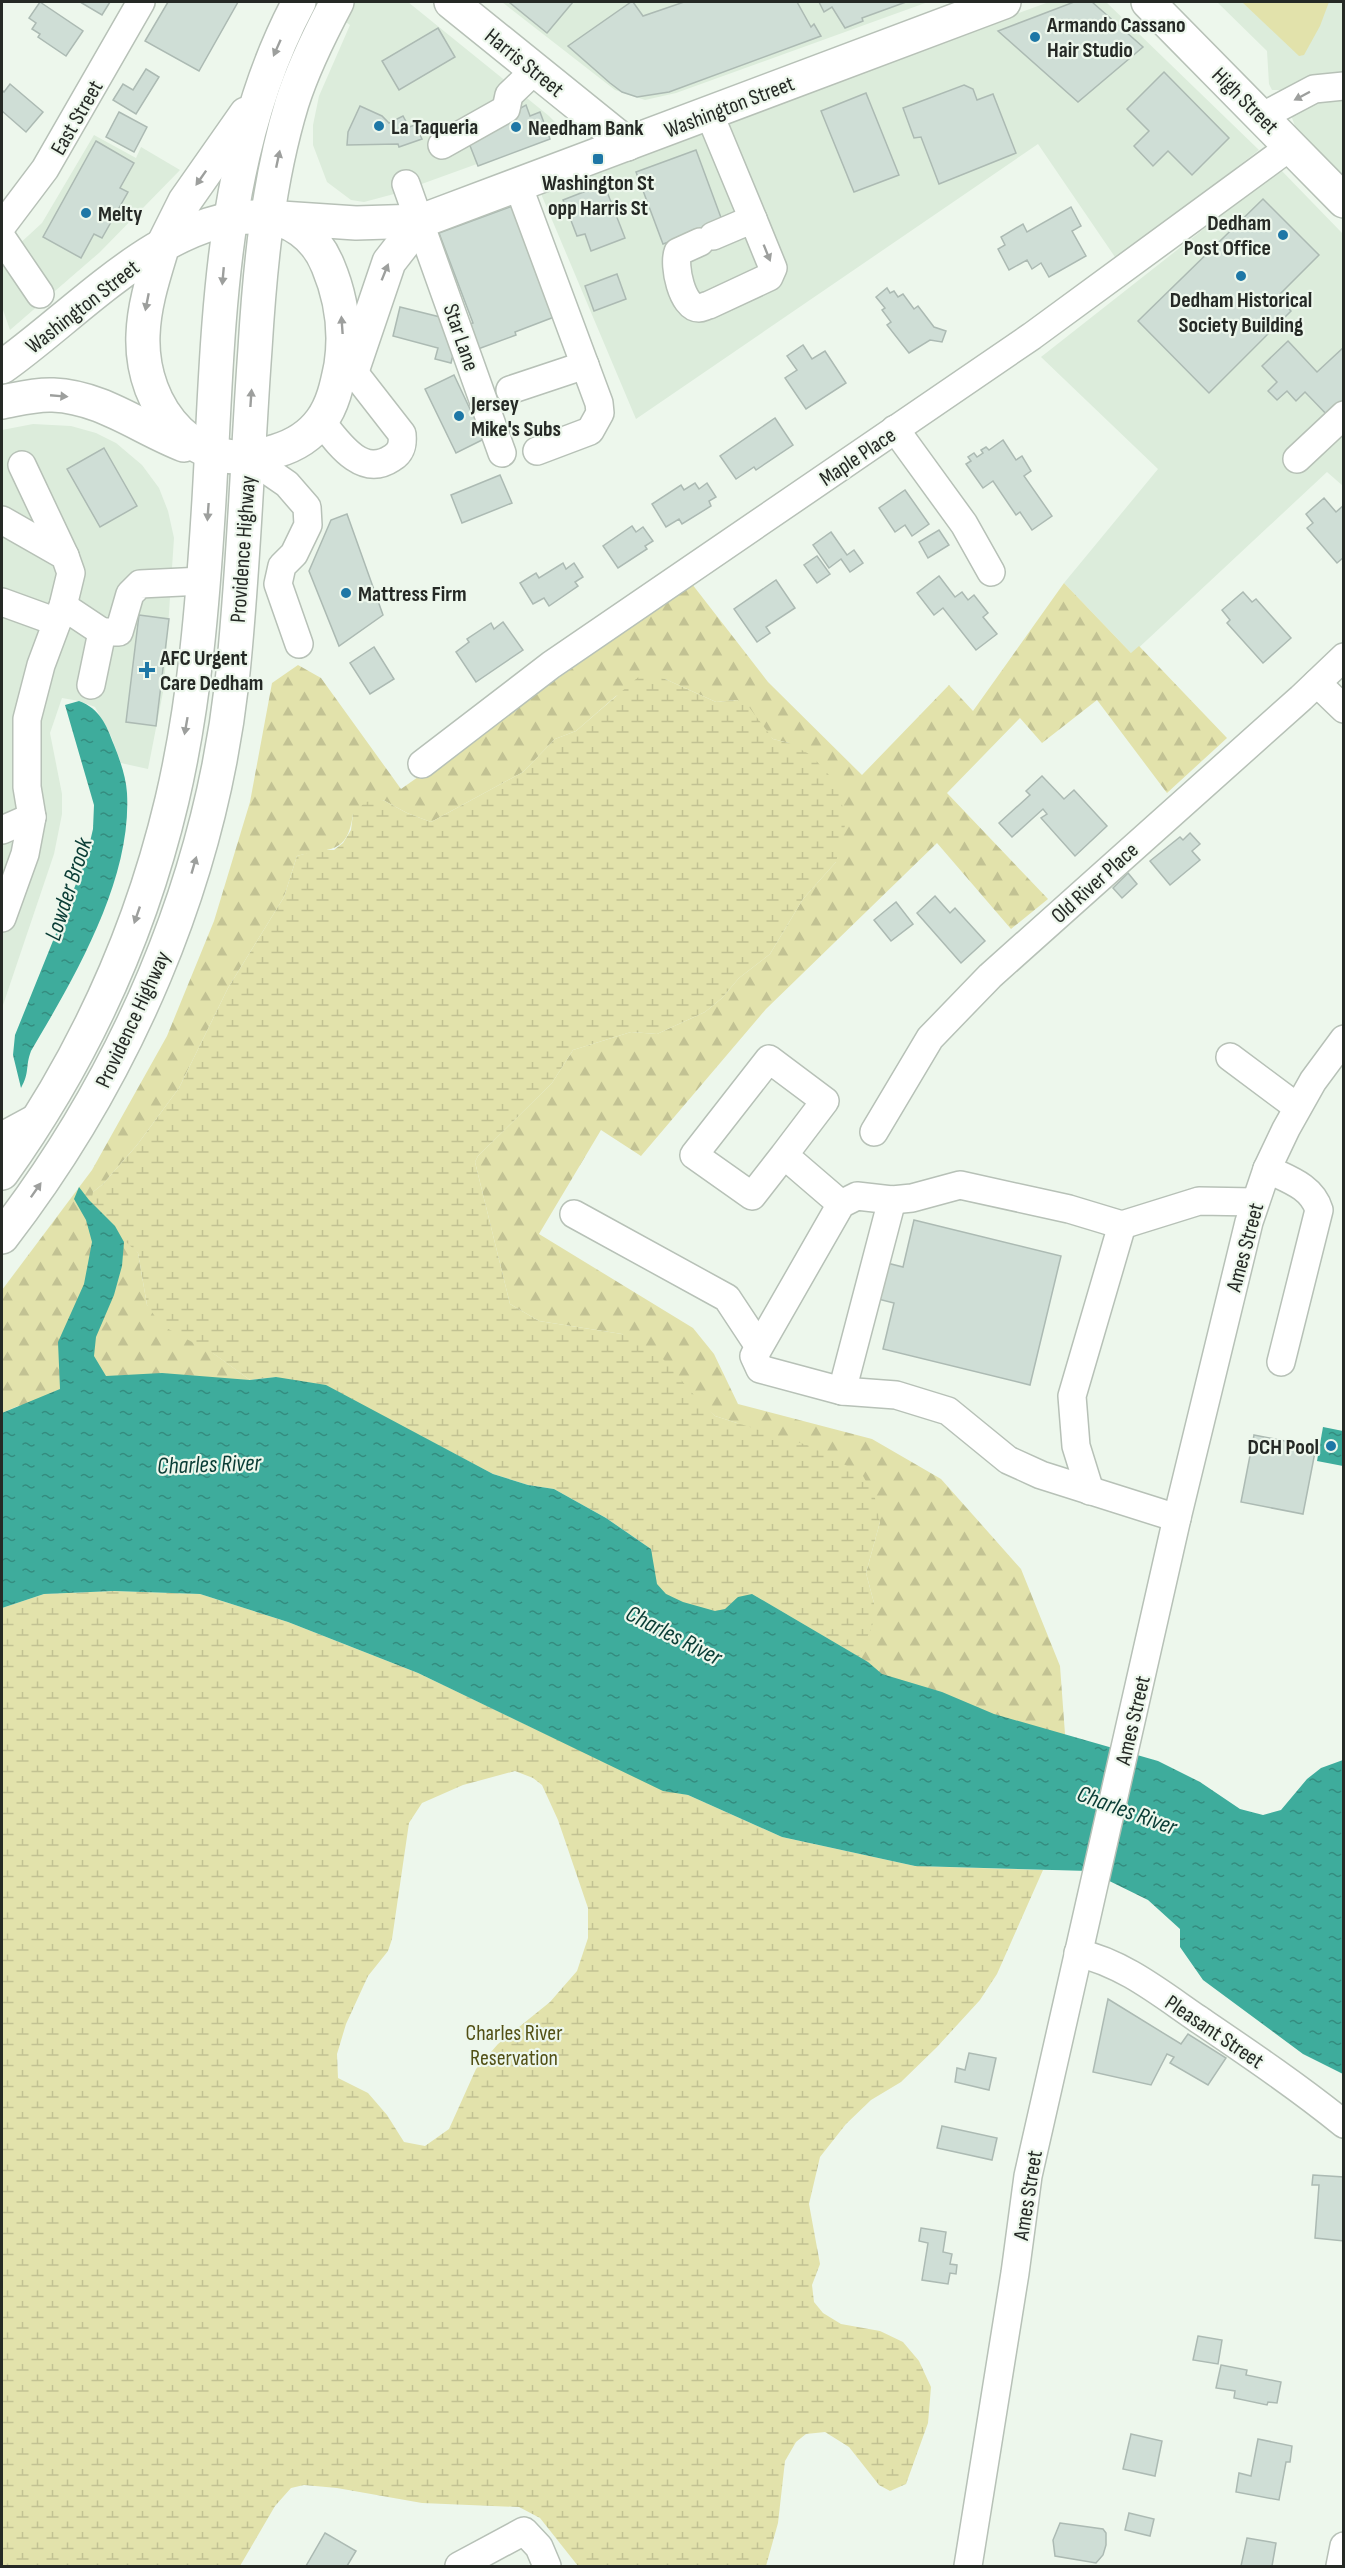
<svg xmlns="http://www.w3.org/2000/svg" width="1345" height="2568" font-family="'Sofia Sans Condensed',sans-serif">
<style>
.built{fill:#dcecdb}
.green{fill:#e2e2ab}
.forest{fill:url(#forest-firs);fill-rule:evenodd}
.wetland{fill:url(#wetland-marsh);fill-rule:evenodd}
.water{fill:url(#water-ripples)}
.building{fill:#cfded6;stroke:#acbab3;stroke-width:1.5}
.lines{fill:none;stroke-linecap:round;stroke-linejoin:round}
.minor-casing{stroke:#b7c1b7;stroke-width:30}
.major-casing{stroke:#b7c1b7;stroke-width:36}
.highway-casing{stroke:#b7c1b7;stroke-width:36}
.minor{stroke:#fff;stroke-width:27}
.major{stroke:#fff;stroke-width:33}
.highway{stroke:#fff;stroke-width:33}
.oneway{fill:#9d9f9d}
.poi-dot{fill:#1e77a6;stroke:#edf7ec;stroke-width:2}
.labels{text-anchor:middle;stroke-width:4.5;stroke-linejoin:round;paint-order:stroke}
.poi-label{font-size:22px;font-weight:bold;fill:#252925;stroke:#edf7ec;text-anchor:start}
.street-label{font-size:22px;fill:#252925;stroke:#edf7ec}
.park-label{font-size:22px;fill:#525015;stroke:#edf7ec}
.water-label{font-size:24px;font-style:italic;fill:#093c35;stroke:#edf7ec}
</style>
<defs>
<pattern id="forest-firs" width="22" height="20" patternUnits="userSpaceOnUse" patternTransform="scale(1.5)"><rect width="22" height="20" fill="#e2e2ab"/><path d="M5 1l3.5 6h-7zM16 11l3.5 6h-7z" fill="#c2c293"/></pattern>
<pattern id="wetland-marsh" width="20" height="14" patternUnits="userSpaceOnUse" patternTransform="scale(1.5)"><rect width="20" height="14" fill="#e2e2ab"/><path d="M1 5h8M5 5V1M11 12h8M15 12V8" fill="none" stroke="#c2c293"/></pattern>
<pattern id="water-ripples" width="26" height="14" patternUnits="userSpaceOnUse" patternTransform="scale(1.5)"><rect width="26" height="14" fill="#3eac9c"/><path d="M2 4q2-2 4 0t4 0M15 11q2-2 4 0t4 0" fill="none" stroke="#348c7f"/></pattern>
</defs>
<rect width="100%" height="100%" fill="#edf7ec"/>
<g class="built">
<path d="M316,2H408L549,116L556,123L554,136L394,194L364,202L351,200L327,182L313,145V125L319,96L350,25Z"/>
<path d="M502,2H928L676,93L645,100L615,90Z"/>
<path d="M1049,2H1106L1259,150L1117,260L1038,144L636,419L539,189Z"/>
<path d="M1217,2H1343V180L1296,129L1282,90H1272L1269,84L1267,51Z"/>
<path d="M94,135L136,158L141,147L180,170L100,252L10,330L2,307V260L42,223Z"/>
<path d="M1280,169L1343,234V486L1327,472L1132,654L1064,583L1158,469L1041,357Z"/>
<path d="M33,424L71,426L96,433L116,443L142,465L159,488L168,511L174,538L164,687L148,769L121,763L111,736L95,707L79,701L62,698L50,733L62,794V814L54,854L2,1008V430Z"/>
</g>
<path class="green" d="M1242,2H1329L1320,26L1304,55L1299,56Z"/>
<path class="forest" d="M1064,583L1131,653L1139,646L1227,738L1167,793L1097,700L1042,743L1020,718L947,793L1048,899L1011,929L937,843L766,1009L641,1156L601,1130L539,1234L693,1328L714,1354L738,1404L872,1439L941,1479L1021,1569L1060,1666L1065,1734L1053,1753L18,1406L2,1413V1290L92,1170L167,1036L214,921L250,802L272,683L298,665L321,678L401,789L692,584L768,682L862,775L949,685L973,711ZM665,679L716,702L737,700L773,739L789,743L836,862L803,899L770,954L739,978L722,998L705,1012L657,1034L631,1032L573,1050L552,1083L478,1156L475,1162L510,1304L539,1321L622,1334L715,1416L737,1423L880,1522L866,1573L874,1603L859,1657L752,1594L250,1380L147,1305L138,1253L93,1192L103,1184L137,1145L179,1088L228,988L284,897L297,856C330,847 347,856 353,814L383,800L407,813L431,822L523,772L555,739L576,731L616,696Z"/>
<g class="wetland">
<path d="M643,673L665,679L716,702L737,700L749,707L773,739L789,743L811,755L837,784L846,821L836,862L803,899L770,954L739,978L722,998L705,1012L657,1034L631,1032L573,1050L552,1083L478,1156L475,1162L510,1304L539,1321L622,1334L663,1359L694,1395L715,1416L810,1446L862,1474L875,1498L880,1522L866,1573L874,1603V1621L859,1657L752,1594L738,1597L725,1609L715,1611L683,1602L666,1594L657,1585L651,1549L606,1518L554,1489L528,1485L493,1474L411,1431L276,1377L250,1380L214,1354L161,1325L147,1305L138,1253L90,1209L93,1192L103,1184L137,1145L179,1088L228,988L284,897L297,856L318,850H334L343,843L351,830L353,814L365,802L383,800L407,813L431,822L523,772L555,739L576,731Z"/>
<path d="M114,1591L200,1594L288,1622L418,1673L663,1790L688,1795L782,1837L915,1866L1043,1870L997,1974L980,2000L937,2047L901,2082L871,2100L846,2124L820,2157L809,2204L820,2264L812,2285L814,2302L823,2313L841,2324L880,2331L903,2342L919,2361L931,2387L928,2423L906,2484L890,2491L879,2485L849,2447L825,2432L806,2434L796,2442L785,2461L778,2523L766,2566H578L540,2518L519,2507L422,2503L337,2488L304,2485L291,2488L275,2506L240,2566H2V1608L44,1594ZM515,1771L533,1778L542,1785L558,1820L588,1908V1938L577,1971L550,2002L498,2044L476,2069L449,2129L425,2146L404,2142L387,2115L368,2093L338,2078L337,2054L346,2024L368,1976L388,1951L392,1939L409,1823L422,1803L463,1785Z"/>
</g>
<g class="water">
<path d="M79,701C100,709 106,724 114,745C120,760 126,777 127,793C132,881 74,978 31,1051C25,1067 30,1072 21,1088L13,1055L15,1035L86,859L93,829L94,805L65,705Z"/>
<path d="M79,1187L89,1200L115,1226L124,1242L122,1266L114,1295L96,1337L94,1356L106,1376L162,1373L250,1380L276,1377L326,1385L493,1474L528,1485L554,1489L606,1518L651,1549L657,1584L666,1594L683,1602L715,1611L725,1609L738,1597L752,1594L868,1662L882,1674L942,1692L994,1714L1158,1761L1200,1782L1240,1809L1263,1815L1281,1810L1307,1779L1321,1768L1343,1760V2074L1303,2054L1203,1980L1180,1947V1929L1148,1900L1089,1871L915,1866L782,1837L688,1795L663,1791L418,1673L288,1622L200,1594L114,1591L44,1594L2,1608V1413L60,1389L58,1342L84,1284L92,1242L86,1220L74,1199Z"/>
<path d="M1323,1427L1343,1431V1466L1317,1461Z"/>
</g>
<g class="building">
<path d="M40,2L83,31L66,56L38,37L40,34L32,29L36,23L29,18Z"/>
<path d="M80,2H110L102,15Z"/>
<path d="M168,2H238L199,71L145,41Z"/>
<path d="M509,2H573L547,33Z"/>
<path d="M631,2H633L643,16L684,2H797L811,27L814,24L821,36L669,92L637,97L622,92L610,83L568,46Z"/>
<path d="M819,2H906L862,18L863,21L845,28L832,7L824,12Z"/>
<path d="M1074,2H1092L1143,47L1078,102L998,31Z"/>
<path d="M438,28L455,57L399,90L382,61Z"/>
<path d="M146,69L159,77L136,114L113,100L123,84L133,90Z"/>
<path d="M1164,72L1229,138L1192,175L1168,151L1153,166L1134,146L1149,131L1127,109Z"/>
<path d="M10,84L43,112L26,132L2,111V90L4,92Z"/>
<path d="M964,85L973,89L977,100L993,94L1016,153L939,184L921,137L914,138L903,108Z"/>
<path d="M866,93L899,175L854,192L821,111Z"/>
<path d="M526,105L530,116L540,112L550,139L478,166L467,138Z"/>
<path d="M360,106L382,116L389,123L403,116L409,127L415,125L422,139L399,147L398,144L347,145L348,132Z"/>
<path d="M119,112L147,127L134,152L106,137Z"/>
<path d="M96,141L134,163L120,188L128,192L102,238L94,234L81,258L43,237Z"/>
<path d="M696,150L723,223L663,244L636,172Z"/>
<path d="M604,184L625,238L591,251L585,234L577,236L563,200Z"/>
<path d="M1263,199L1319,255L1277,297L1291,311L1209,393L1138,321Z"/>
<path d="M521,203L562,314L515,332L516,335L478,349L469,324L473,323L439,233Z"/>
<path d="M1071,207L1081,226L1072,231L1086,256L1049,277L1041,263L1032,269L1027,260L1009,270L998,249L1005,245L1001,237L1023,224L1027,232Z"/>
<path d="M617,274L626,299L594,311L585,286Z"/>
<path d="M887,288L890,293L894,291L898,297L903,294L914,309L918,306L934,327L946,331L942,342L930,340L909,353L887,325L891,322L882,310L885,308L876,297Z"/>
<path d="M400,307L448,319L458,335L451,363L435,359L438,348L393,336Z"/>
<path d="M1288,341L1317,372L1344,347V407L1331,419L1305,392L1296,401L1287,391L1277,400L1268,391L1277,382L1262,366Z"/>
<path d="M803,345L812,359L825,351L846,383L806,409L785,378L797,370L787,356Z"/>
<path d="M454,375L470,409L476,406L486,438L456,453L425,389Z"/>
<path d="M775,418L793,445L756,470L754,467L736,479L720,456Z"/>
<path d="M1003,440L1016,460L1022,456L1031,471L1024,476L1052,516L1032,530L1020,512L1016,515L993,481L983,488L966,464L971,461L968,457L974,453L977,457L983,453L981,450L986,447L989,450Z"/>
<path d="M104,448L137,506L100,527L67,469Z"/>
<path d="M500,475L512,503L462,523L451,495Z"/>
<path d="M695,483L699,489L707,483L716,497L709,501L711,506L682,524L679,519L666,527L652,504L681,485L684,490Z"/>
<path d="M905,490L929,524L912,536L905,525L895,532L879,508Z"/>
<path d="M1324,498L1336,512L1344,505V557L1337,563L1307,528L1313,523L1306,514Z"/>
<path d="M347,514L383,615L339,646L309,571L331,520Z"/>
<path d="M632,526L636,532L643,527L653,541L645,546L647,549L618,568L603,546Z"/>
<path d="M939,530L949,545L928,558L919,542Z"/>
<path d="M831,532L847,555L854,550L863,563L850,572L841,559L829,568L813,545Z"/>
<path d="M817,556L830,574L817,583L804,565Z"/>
<path d="M563,563L566,569L574,563L583,577L575,582L578,586L549,606L544,598L533,604L520,583L536,573L539,578Z"/>
<path d="M939,576L955,597L962,592L968,600L974,595L988,613L983,617L997,634L976,650L943,608L934,615L917,593Z"/>
<path d="M776,580L795,608L766,627L770,633L757,642L734,609Z"/>
<path d="M1243,592L1252,602L1256,599L1291,638L1263,663L1227,623L1230,620L1222,610Z"/>
<path d="M139,615L169,619L156,726L126,722Z"/>
<path d="M503,622L523,650L476,682L456,652L469,642L467,639L491,623L494,629Z"/>
<path d="M374,647L394,679L370,694L350,663Z"/>
<path d="M1042,776L1064,799L1074,790L1107,826L1075,856L1041,818L1047,814L1043,809L1012,837L999,823L1030,795L1026,791Z"/>
<path d="M1190,833L1200,844L1192,851L1200,860L1170,885L1150,861L1180,837L1183,840Z"/>
<path d="M1128,873L1137,884L1122,898L1113,888Z"/>
<path d="M935,896L950,913L955,908L985,941L961,963L917,913Z"/>
<path d="M896,902L913,924L891,941L874,920Z"/>
<path d="M914,1220L1061,1256L1030,1385L883,1349L894,1303L878,1299L887,1263L903,1267Z"/>
<path d="M1254,1435L1316,1447L1303,1514L1241,1502Z"/>
<path d="M1108,1999L1181,2044L1188,2034L1226,2058L1208,2085L1170,2063L1174,2057L1167,2054L1151,2085L1093,2072Z"/>
<path d="M969,2053L996,2058L989,2090L955,2082L957,2068L965,2070Z"/>
<path d="M942,2126L997,2138L992,2160L937,2148Z"/>
<path d="M1313,2175L1344,2177V2241L1315,2238L1319,2185H1312Z"/>
<path d="M921,2228L946,2232L943,2252L952,2254L950,2264L957,2265L956,2274L950,2273L948,2284L922,2280L928,2243L919,2241Z"/>
<path d="M1198,2336L1222,2340L1218,2364L1193,2360Z"/>
<path d="M1221,2365L1247,2370L1246,2375L1281,2382L1277,2403L1268,2402L1267,2405L1234,2398L1235,2391L1216,2388Z"/>
<path d="M1131,2434L1162,2441L1155,2476L1123,2469Z"/>
<path d="M1258,2439L1292,2446L1290,2462H1286L1279,2500L1236,2492L1239,2473L1251,2476Z"/>
<path d="M1129,2513L1154,2519L1150,2536L1125,2530Z"/>
<path d="M1060,2523L1103,2529L1106,2533V2545L1103,2555L1096,2563L1055,2556L1053,2540Z"/>
<path d="M325,2533L356,2551L347,2566H306Z"/>
<path d="M1247,2538L1276,2543L1272,2566H1241Z"/>
</g>
<g class="lines">
<defs>
<g id="minor">
<path d="M709,113L753,219"/>
<path d="M1263,116L1314,89L1344,86"/>
<path d="M442,145L506,109L509,95L535,70"/>
<path d="M406,184L502,453"/>
<path d="M518,185L599,403L600,413L590,431L537,451"/>
<path d="M2,226L45,169L141,2"/>
<path d="M2,238L40,294"/>
<path d="M700,242L678,252C673,265 682,308 699,308C702,308 705,306 709,305L769,277L773,268L753,219L713,236"/>
<path d="M510,390L585,365"/>
<path d="M321,421C339,444 362,478 392,458C402,452 403,444 402,434L342,357"/>
<path d="M895,429L964,524L991,572"/>
<path d="M248,457L287,484L307,507L308,525L294,554L282,566L278,584L299,644"/>
<path d="M1297,459L1344,415"/>
<path d="M22,465L65,556"/>
<path d="M2,520L65,556L71,573L63,606L41,665L27,719V787L32,817L25,854L2,918"/>
<path d="M2,602L57,622"/>
<path d="M63,606L102,632"/>
<path d="M1317,683L1344,709"/>
<path d="M91,685L102,632H119L130,594L140,584L203,581"/>
<path d="M422,764L551,665L1032,336L1291,146"/>
<path d="M2,830L32,817"/>
<path d="M1230,1057L1297,1107"/>
<path d="M874,1132L930,1038L990,976L1301,698L1344,657"/>
<path d="M2,1136L41,1115"/>
<path d="M784,1155L825,1101L769,1059L694,1155L752,1196L784,1155L841,1204"/>
<path d="M1267,1169C1287,1179 1312,1186 1319,1210L1281,1362"/>
<path d="M574,1214L727,1298L758,1345"/>
<path d="M842,1391L892,1200"/>
<path d="M1090,1491L1076,1446L1072,1396L1122,1225"/>
<path d="M1177,1518L1041,1475L1008,1460L948,1411L896,1395L842,1391L760,1369L754,1356L841,1204L857,1196L892,1200L912,1198L960,1185L1069,1209L1122,1225L1199,1201L1255,1202"/>
<path d="M1078,1953C1123,1963 1160,1993 1198,2019C1248,2053 1297,2086 1344,2124"/>
<path d="M459,2566L524,2531L539,2547L547,2566"/>
<path d="M968,2566L1015,2273L1028,2176L1177,1518L1249,1222L1267,1169L1286,1129L1313,1081L1344,1039"/>
<path d="M1340,2566L1344,2546"/>
</g>
<g id="major">
<path d="M451,2L627,144"/>
<path d="M1148,2L1344,201"/>
<path d="M281,218L356,223L421,221L1004,2"/>
<path d="M2,367C75,316 165,214 258,217C291,217 316,236 328,266C341,297 346,332 341,365C337,385 333,405 321,421C310,436 293,446 276,451C197,479 140,409 143,335C144,304 154,275 163,245"/>
<path d="M351,374L389,262L421,221"/>
<path d="M2,402C18,399 36,394 53,395C102,397 140,428 184,445"/>
</g>
<g id="highway">
<path d="M163,245L185,201L246,114"/>
<path d="M2,1173C82,1061 140,935 172,800C195,702 203,600 209,500C219,330 217,156 299,2"/>
<path d="M2,1237C126,1076 209,884 232,682C244,571 247,459 255,349C260,266 268,182 292,103C303,68 320,34 337,2"/>
</g>
</defs>
<use href="#minor" class="minor-casing"/>
<use href="#major" class="major-casing"/>
<use href="#highway" class="highway-casing"/>
<use href="#minor" class="minor"/>
<use href="#major" class="major"/>
<use href="#highway" class="highway"/>
</g>
<defs><path id="oneway-solid" d="M-6-.8H1V-3.2L6.5 0L1 3.2V.8H-6Z" transform="scale(1.5)"/></defs>
<g class="oneway">
<use href="#oneway-solid" transform="translate(277 48) rotate(114)"/>
<use href="#oneway-solid" transform="translate(1302 96) rotate(152)"/>
<use href="#oneway-solid" transform="translate(278 159) rotate(-78)"/>
<use href="#oneway-solid" transform="translate(201 178) rotate(125)"/>
<use href="#oneway-solid" transform="translate(767 253) rotate(68)"/>
<use href="#oneway-solid" transform="translate(385 272) rotate(-68)"/>
<use href="#oneway-solid" transform="translate(223 276) rotate(95)"/>
<use href="#oneway-solid" transform="translate(147 302) rotate(101)"/>
<use href="#oneway-solid" transform="translate(342 325) rotate(-94)"/>
<use href="#oneway-solid" transform="translate(59 396) rotate(5)"/>
<use href="#oneway-solid" transform="translate(251 398) rotate(-86)"/>
<use href="#oneway-solid" transform="translate(208 512) rotate(94)"/>
<use href="#oneway-solid" transform="translate(186 726) rotate(100)"/>
<use href="#oneway-solid" transform="translate(194 865) rotate(-74)"/>
<use href="#oneway-solid" transform="translate(137 915) rotate(109)"/>
<use href="#oneway-solid" transform="translate(36 1190) rotate(-55)"/>
</g>
<g class="poi-dot">
<circle cx="1035" cy="37" r="6"/>
<circle cx="379" cy="126" r="6"/>
<circle cx="516" cy="127" r="6"/>
<rect x="592" y="153" width="12" height="12" rx="3"/>
<circle cx="86" cy="213" r="6"/>
<circle cx="1283" cy="235" r="6"/>
<circle cx="1241" cy="276" r="6"/>
<circle cx="459" cy="416" r="6"/>
<circle cx="346" cy="593" r="6"/>
<path d="M144 661h6v6h6v6h-6v6h-6v-6h-6v-6h6z"/>
<circle cx="1331" cy="1446" r="6"/>
</g>
<g class="labels">
<g class="poi-label">
<text x="1047" y="32">Armando Cassano<tspan x="1047" dy="25">Hair Studio</tspan></text>
<text x="391" y="134">La Taqueria</text>
<text x="528" y="135">Needham Bank</text>
<text x="598" y="190" text-anchor="middle">Washington St<tspan x="598" dy="25">opp Harris St</tspan></text>
<text x="98" y="221">Melty</text>
<text x="1271" y="230" text-anchor="end">Dedham<tspan x="1271" dy="25">Post Office</tspan></text>
<text x="1241" y="307" text-anchor="middle">Dedham Historical<tspan x="1241" dy="25">Society Building</tspan></text>
<text x="471" y="411">Jersey<tspan x="471" dy="25">Mike's Subs</tspan></text>
<text x="358" y="601">Mattress Firm</text>
<text x="160" y="665">AFC Urgent<tspan x="160" dy="25">Care Dedham</tspan></text>
<text x="1319" y="1454" text-anchor="end">DCH Pool</text>
</g>
<g class="street-label">
<text transform="translate(525 62) rotate(39)" y="8">Harris Street</text>
<text transform="translate(1246 100) rotate(45)" y="8">High Street</text>
<text transform="translate(729 106) rotate(-21)" y="8">Washington Street</text>
<text transform="translate(76 117) rotate(-60)" y="8">East Street</text>
<text transform="translate(82 306) rotate(-38)" y="8">Washington Street</text>
<text transform="translate(462 337) rotate(71)" y="8">Star Lane</text>
<text transform="translate(857 456) rotate(-34)" y="8">Maple Place</text>
<text transform="translate(242 549) rotate(-86)" y="8">Providence Highway</text>
<text transform="translate(1094 882) rotate(-42)" y="8">Old River Place</text>
<text transform="translate(132 1019) rotate(-65)" y="8">Providence Highway</text>
<text transform="translate(1244 1247) rotate(-75)" y="8">Ames Street</text>
<text transform="translate(1132 1720) rotate(-77)" y="8">Ames Street</text>
<text transform="translate(1215 2031) rotate(34)" y="8">Pleasant Street</text>
<text transform="translate(1027 2195) rotate(-81)" y="8">Ames Street</text>
</g>
<g class="park-label">
<text x="514" y="2040">Charles River<tspan x="514" dy="25">Reservation</tspan></text>
</g>
<g class="water-label">
<text transform="translate(68 889) rotate(-72)" y="8">Lowder Brook</text>
<text transform="translate(209 1464) rotate(-2)" y="8">Charles River</text>
<text transform="translate(674 1635) rotate(27)" y="8">Charles River</text>
<text transform="translate(1127 1810) rotate(20)" y="8">Charles River</text>
</g>
</g>
<rect width="1345" height="2568" fill="none" stroke="#252925" stroke-width="6"/>
</svg>
